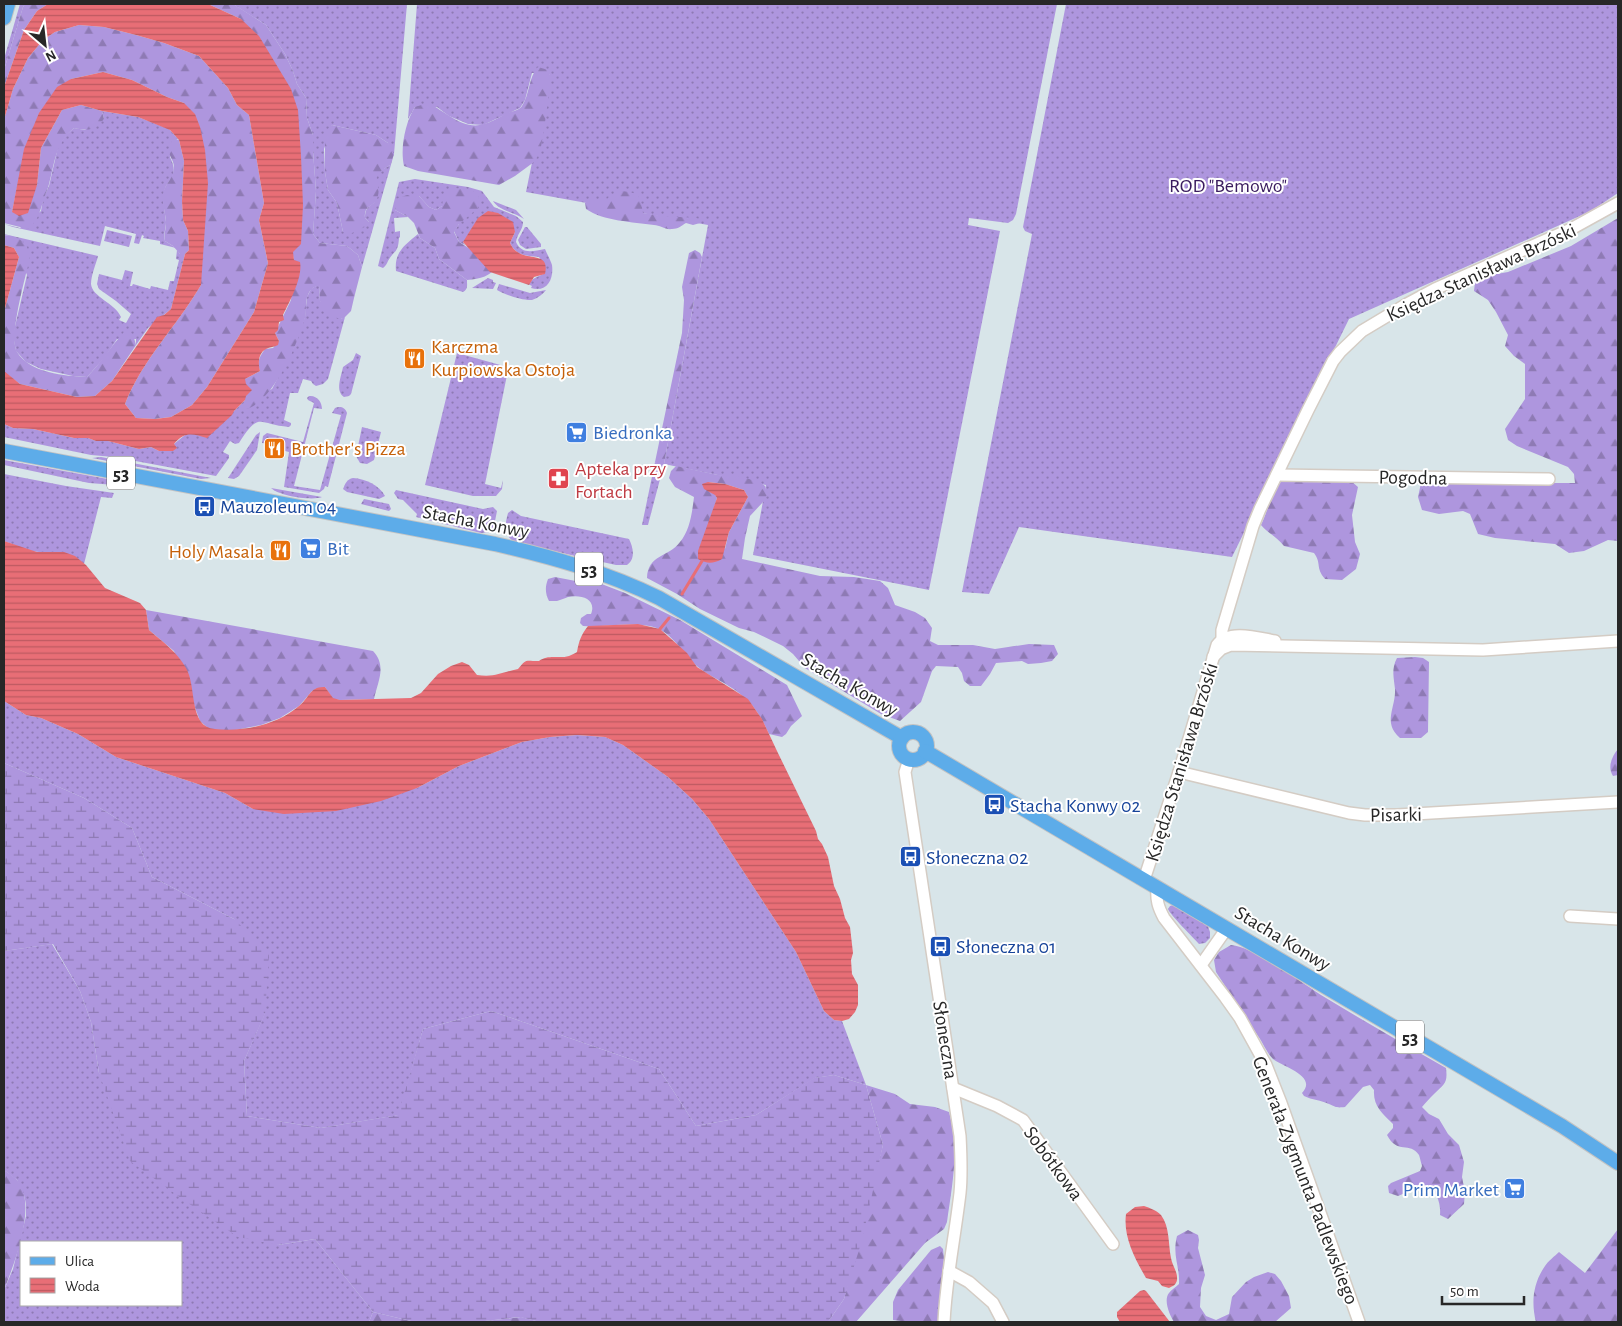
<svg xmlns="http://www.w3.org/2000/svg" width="1622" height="1326" font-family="'Alegreya Sans',sans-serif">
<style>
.grass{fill:url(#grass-dots);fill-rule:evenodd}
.forest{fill:url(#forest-firs);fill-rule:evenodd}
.wetland{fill:url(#wetland-marsh)}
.water{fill:url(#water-rules)}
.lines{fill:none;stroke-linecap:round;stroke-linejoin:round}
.stream{stroke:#e86e76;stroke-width:3}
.minor-casing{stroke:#d4ccc4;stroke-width:14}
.major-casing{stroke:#c3c3c3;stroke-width:16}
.minor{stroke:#fff;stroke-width:11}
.major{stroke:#5dace9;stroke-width:14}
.labels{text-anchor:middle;stroke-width:4;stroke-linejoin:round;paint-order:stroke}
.shield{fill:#fff;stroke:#686868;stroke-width:1}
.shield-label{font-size:19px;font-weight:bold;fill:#272727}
.park-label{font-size:20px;fill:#3a1c5e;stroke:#fff}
.street-label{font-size:20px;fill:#272727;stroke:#fff}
.food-label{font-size:20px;fill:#c56008;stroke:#fff;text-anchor:start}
.shop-label{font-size:20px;fill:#366cbe;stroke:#fff;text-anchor:start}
.health-label{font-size:20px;fill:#be3a42;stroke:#fff;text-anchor:start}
.transit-label{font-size:20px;fill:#164399;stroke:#fff;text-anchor:start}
</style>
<defs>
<pattern id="grass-dots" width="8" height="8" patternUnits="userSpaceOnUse" patternTransform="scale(1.25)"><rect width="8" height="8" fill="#ae96de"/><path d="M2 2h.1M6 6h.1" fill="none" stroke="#8e7ab4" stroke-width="1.8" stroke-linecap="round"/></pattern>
<pattern id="forest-firs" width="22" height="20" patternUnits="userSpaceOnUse" patternTransform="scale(1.25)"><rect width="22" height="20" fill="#ae96de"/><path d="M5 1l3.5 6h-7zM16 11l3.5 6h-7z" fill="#8e7ab4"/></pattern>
<pattern id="wetland-marsh" width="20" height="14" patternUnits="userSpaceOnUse" patternTransform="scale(1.25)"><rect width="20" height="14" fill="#ae96de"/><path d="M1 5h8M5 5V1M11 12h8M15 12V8" fill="none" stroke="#8e7ab4"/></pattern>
<pattern id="water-rules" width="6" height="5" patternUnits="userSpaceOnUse" patternTransform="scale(1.25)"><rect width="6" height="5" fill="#e86e76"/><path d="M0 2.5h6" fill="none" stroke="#bc5a61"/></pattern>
</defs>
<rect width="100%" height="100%" fill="#d8e5e9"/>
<g class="grass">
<path d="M20,4H25L23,7L4,70V59Z"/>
<path d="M233,4H407L394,154L362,267L358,255L347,246L320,243L313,234L316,191L313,151V135L307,118L306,98L297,84L293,71L285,54L266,25ZM332,125L376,135L388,143L390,165L380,171L376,176V182L378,190L374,203C367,207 365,210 365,218L369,222L343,232L337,203L328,190L325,172L324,149Z"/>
<path d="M417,4H1057L1016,214L1013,220L1008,223L969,218L968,225L1000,231L929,590L753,555L766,485L664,464L648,525H642L655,462L658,465L664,464L708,225L526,192L550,74L532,73L525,100L520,108L483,125L468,124L449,116L437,107H415L408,119Z"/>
<path d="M1066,4H1618V193L1591,211L1349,319L1232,557L1019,527L989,594L962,592L1032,234L1025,231L1023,227Z"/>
<path d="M102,111L138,117L169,129L179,140L177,139L170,157C181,180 165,178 164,194C163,203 165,213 166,222C166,229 163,234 165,241L176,248L160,244V241L143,238L144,236L142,235L139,244L134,243L136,234L105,226L100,246L13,227L4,224L20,228L41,211L43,199L49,186L58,147L66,135L74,128L85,130L104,119Z"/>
<path d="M415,179L468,187L482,191L494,207L516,216L523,222C523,230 517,234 516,242C522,255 533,251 545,249C547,254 550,259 552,265C554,279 547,293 531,288L532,286L528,284C540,270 553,280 539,257C527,256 516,256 510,243L515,232L463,242L465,245L459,242L454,231L459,224L442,206L436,210L429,207L419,196L395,210L408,217L394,218L395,232L400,231V237L399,238C398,254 394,250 388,261C387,263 386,266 383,268L378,266L399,182Z"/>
<path d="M493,201L516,210L524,219C514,212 499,211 493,201Z"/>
<path d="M525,227H527L541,244V247L526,249L520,245L518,240Z"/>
<path d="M107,230L132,236L129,247L104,241Z"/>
<path d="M4,234L98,256C96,264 91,275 91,284C92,297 115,303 121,317L119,320L126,323L131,314L116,301L99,289L97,284L99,274L122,280L125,270L133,272L130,286H132L133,284L150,289L151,286L168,290L170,281H174L179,260L176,259L177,250L180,254H185L171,309L148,328L136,345V339H117L105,357L87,377L73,376L41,369L26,362L16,351L13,335L27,275L10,236L4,235Z"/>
<path d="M418,234L420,238L435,248L439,259L467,280C467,286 468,289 463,292L396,271C394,252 405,245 418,234Z"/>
<path d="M488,278L493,280V282L496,283L493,289L472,288Z"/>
<path d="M319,284L320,301L342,319L345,317L328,379L323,384L316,386L313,384L311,381L303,379L298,393H290L284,420L291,423V425L289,427C258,425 260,410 239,443L235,444L230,441L223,452L229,455V458L216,476L114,457L91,455L4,437V424L13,428L33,429L74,438H88L96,441H108L139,449L151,447L159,451H173L174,444L185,435L191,433L234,411L245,400L272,389L294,347L305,317L307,297L311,289Z"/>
<path d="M499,284L530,293L546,290C543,294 538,298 532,300C523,301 503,294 497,290Z"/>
<path d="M356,353L361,356L351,394L349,396L344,397C335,391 341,377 343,367L353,360Z"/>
<path d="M457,353L504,366L508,370L485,484L501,488L503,480L502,489L496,496H473L425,485Z"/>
<path d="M309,396C317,395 322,402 322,409L314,408L294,486L320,490L341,415L332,413L335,408C340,406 345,407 347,413L328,487L325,486L324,489L319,493L284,487L289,452L281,450L282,441L275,439L274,445L262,443L263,436L267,433L303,442L314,403L308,400L307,398Z"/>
<path d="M362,427L381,432L374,460L367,464L360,463L356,456Z"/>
<path d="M260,432L257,450L239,476L234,479L228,478L256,435Z"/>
<path d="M101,457L211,478L201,479L92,458Z"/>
<path d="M4,460L113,480L115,485L89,483L4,465Z"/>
<path d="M4,474L66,486L114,493L112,498L101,497L84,564C66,549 60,554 39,552C27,551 15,545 4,541Z"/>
<path d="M353,478C366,479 379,485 385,496L379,499L347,492L343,489C345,484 347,479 353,478Z"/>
<path d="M271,488L322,497C312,501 279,496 271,488Z"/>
<path d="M396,490L483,509L493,507L497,511L494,526L489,532L481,533L416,517L417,514L403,500L398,499L394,493Z"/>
<path d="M364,499L389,504L391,509L389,511L361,504Z"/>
<path d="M512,510L521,516L629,539C633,547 636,559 627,565H616L575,556L513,541C503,533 505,525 508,513Z"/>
<path d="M4,701L26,715L41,718L78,734L116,757L225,793L253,809L417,788L459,766L522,742L550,737L577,735L605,737L623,745L668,777L692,799L709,819L796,952L824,1011L834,1020L842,1021L866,1085L834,1075L815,1078L756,1115L696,1126L659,1069L491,1011L423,1029L399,1115L321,1128L247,1116L244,1061L265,1013L234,919L152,877L132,828L84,798L4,763Z"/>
<path d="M1173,905L1208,926L1210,932V938L1205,943L1199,944C1193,937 1170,915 1168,909L1170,906Z"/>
<path d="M52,944L80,991L91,1022L99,1073L278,1245L315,1239L373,1312L369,1322H4V1290L13,1269L26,1216V1204L24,1195L17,1180L4,1170V951ZM21,1242H181V1305H21Z"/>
</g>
<g class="forest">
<path d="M25,4H48L37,11L24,30L4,87V70L23,7Z"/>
<path d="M208,4H233L238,7L266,25L285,54L293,71L297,84L306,98L307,118L313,135V151L316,191L313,234L320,243L347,246L358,255L362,267L354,298L351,311L343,319L332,317L323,311L320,301L319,285C314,287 310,289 308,295C305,301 307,310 305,318C298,343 274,400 247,409L243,406L245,400V379L260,371C257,362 259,357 265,349L273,348L279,341L275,333L291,300L294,260L241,19Z"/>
<path d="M79,25L104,27L136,35L164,43L199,56L228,88L237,105L249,115L264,203L259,220L268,263L254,312L207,387L192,405L171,417L154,419L136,418L125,404C142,360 177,326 201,285L184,103L167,97L132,80L103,72L71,79L19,178L12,212L37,185L41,148L62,110L81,105L102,111L104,119C94,131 89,131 74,128C55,144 55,162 49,184C48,189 45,194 44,199C39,213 39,219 28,229L4,223V120L13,89L28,58L43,40L55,32Z"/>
<path d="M538,67L548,70L551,77L544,130L540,152L534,162L515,176L499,185L418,171L404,166C400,148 405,123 415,107L428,103C445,111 464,131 484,124C491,122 499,118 505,114C511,111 519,111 522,106C530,94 528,78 538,67Z"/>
<path d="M332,125L376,135L388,143L394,154L390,165C365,180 384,182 377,199C373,208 364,204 365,218L369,222V225L352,233L343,232L337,203L328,190L325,172V132Z"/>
<path d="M173,139L179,140L184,161L182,201L183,220L188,231L189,250L185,254H180L173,246L165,241C164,235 165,232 166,226C167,215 160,201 164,190C167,182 173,178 174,169C175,157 163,155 173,139Z"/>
<path d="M454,188L472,190L479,197L478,208L459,224L454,232L459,242L498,266C490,276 481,279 467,280L439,259L435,248L420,238L414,223L408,217L395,210L396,199L407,195L419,196L429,207L436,210L442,206L444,193Z"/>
<path d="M622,191C641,193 640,196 643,213L662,216L697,218L700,221V223L693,225L686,223C681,226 678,229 672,229C665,230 660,225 654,225C633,222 603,221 586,209L585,203L590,200L605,201L610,196Z"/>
<path d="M1618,218V541L1608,540L1584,551L1569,553L1555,544L1495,538L1478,534L1470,514L1463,511L1439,514L1422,510L1418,497L1421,483H1575L1574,474L1568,467L1517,446L1508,440L1505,429L1525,399V364L1514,356L1505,346L1508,335L1496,312L1488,300L1474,291L1475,282L1491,275L1508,272L1571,246Z"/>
<path d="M4,235C20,237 27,241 30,257C26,276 8,337 17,352C30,373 65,376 87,377C101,363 111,346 124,332L133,334L136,345L112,381L95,396L77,397L20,384L4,372V312L19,257L14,248L4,245Z"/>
<path d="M695,250L700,253L702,257L664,464L662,466L657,465L655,462L682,333L684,300L682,287L689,253Z"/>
<path d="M676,466L718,475L738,476L760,482L765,486L767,495L764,501L750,516L745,538L742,559L820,576L854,577L880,581L888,588L895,605L915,612L925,618L932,628L930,641L938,645H973L995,649L1029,644L1054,645L1058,654L1052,661L1041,663L1028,664L1022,661L996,663L990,674L981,686H970L964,681L962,673L958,667L936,666L932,671L921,702L900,721L881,714L805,668L793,654L783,646L754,632L739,628L700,609L677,594L647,578C648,554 668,558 680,542C690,530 692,513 694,497L675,487L669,478L671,471ZM708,482L725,484L744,490L748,497L729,532L725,549L711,518L717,498Z"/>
<path d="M1293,479L1351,481L1358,487L1352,515L1355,542L1360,554L1356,569L1342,580L1325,579C1315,567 1322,564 1314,553L1284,546C1277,537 1269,534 1261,525C1268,511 1270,496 1277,483Z"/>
<path d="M555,577L586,583H599L625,593L680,620L787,685L802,716L791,726L786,734L782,737L769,734C759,711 749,698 727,685C718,679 706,674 698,667C686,657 674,636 659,629C638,620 605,628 583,626L580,623L581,618L587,614H591C597,599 581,594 568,597C565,598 561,600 557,601C555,601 550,601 549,601C545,593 545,587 548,579Z"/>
<path d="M146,610L373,651C387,666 378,681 374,699L340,700L333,699L325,687L312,691L299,706L280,718L261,725L235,730H221L209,729L200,721L174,651L149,630Z"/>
<path d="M1415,657L1423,658L1429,662L1428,732L1421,738H1400C1382,722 1396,708 1395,689C1394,678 1391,669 1397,658Z"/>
<path d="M1618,749V775L1613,776C1607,767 1612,756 1618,749Z"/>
<path d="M1231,945C1257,948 1297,980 1321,995C1362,1020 1404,1044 1446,1068C1448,1084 1444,1084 1434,1094C1430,1098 1426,1102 1422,1107L1429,1114L1439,1119L1448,1134L1459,1145L1464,1162L1462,1177L1465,1192L1464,1204L1448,1219L1440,1215C1441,1203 1437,1190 1424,1185L1398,1196L1389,1193L1388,1186L1391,1183L1420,1171L1422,1166C1421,1163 1420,1158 1419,1155C1410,1141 1397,1155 1387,1135L1393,1128V1124C1382,1113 1373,1106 1374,1090L1370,1085L1363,1087L1345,1107C1336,1108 1336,1107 1329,1104C1321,1100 1312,1100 1304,1096L1302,1093C1318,1076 1283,1067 1273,1059C1267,1053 1263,1043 1258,1036C1244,1015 1230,993 1216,972L1214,960L1219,952Z"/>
<path d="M866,1085L895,1094L910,1104L935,1107L949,1112C960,1148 952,1186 947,1222L944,1229L925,1243L856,1322H828L844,1299L883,1145Z"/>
<path d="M4,1170C8,1173 13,1176 16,1179C39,1202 14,1264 4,1290Z"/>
<path d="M1618,1229V1322H1536C1531,1303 1533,1283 1545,1266C1548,1261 1555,1256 1559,1252L1585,1273Z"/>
<path d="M1188,1230L1198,1235L1199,1240L1198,1248L1205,1275L1201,1288L1200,1307L1206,1316L1216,1320L1229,1314L1232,1297L1246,1282L1254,1277L1268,1272L1275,1274L1281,1281L1289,1296L1291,1308L1275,1322H1174C1170,1316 1163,1300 1169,1293C1171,1290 1176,1287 1179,1284C1180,1266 1172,1256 1177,1236Z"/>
<path d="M940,1246L943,1249L944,1259L938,1322H909L893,1320V1302L898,1290L931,1250Z"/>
<path d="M373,1312L415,1322H369Z"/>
<path d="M521,1317L540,1322H476Z"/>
</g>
<path class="wetland" d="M4,763L84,798L132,828L152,877L234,919L269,953L265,1014L244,1061L247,1116L321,1128L398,1115L423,1029L491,1011L659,1069L696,1126L756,1115L814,1078L834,1075L866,1085L883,1145L862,1240L844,1299L828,1322H540L520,1317L476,1322H415L373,1312L315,1239L278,1245L238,1237L185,1201L130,1161L99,1073L91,1022L80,991L53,944L4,951Z"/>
<g class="water">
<path d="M48,4H208L241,19L259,36L291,89L298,110L301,156L303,205L301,244L293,252L294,260L300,262C303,277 290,301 283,315L284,320L279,322L278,330L275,333L279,341L278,345C274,347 270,347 266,349C258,353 258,364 260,371L245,379L246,384L252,390L246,396L245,400L234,411L232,415L207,438C193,434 185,431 174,444L177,448L173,451H159L151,447L139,449L108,441H96L88,438H74L33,429L13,428L4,424V371L20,384L77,397L95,396L112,381L157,317L164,315L171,309L185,254L189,250L188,231L183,220L182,201L184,161L179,140L170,130L138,117L102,111L81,105L62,110L41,148L37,185L28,213L19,216L12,212L24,149L39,113L57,87L71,79L103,72L132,80L167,97L184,103L195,114L200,127L205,150L208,183L201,285C177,326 142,360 125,404L136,418L155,419L171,417L192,405L207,387L254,312L268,263L259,220L264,203L249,115L237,105L228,88L199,56L164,43L136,35L104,27L79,25L55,32L43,40L28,58L13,89L4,120V87L24,30L37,11Z"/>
<path d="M488,211L498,213L513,222L515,232L510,243C520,266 551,247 545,274L534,277L529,285L490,272L463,242L478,218Z"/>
<path d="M4,245L14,248L19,257L4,312Z"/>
<path d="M708,482L725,484L744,490L748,497L729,532L722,559C713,564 707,564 698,559V551L717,498L715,495L704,489L702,484Z"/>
<path d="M4,541L37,552H64L75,556L86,565L105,588L140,603L146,610L149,630C163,642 177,652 186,668C197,686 188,727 215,729C243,732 277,725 299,706C309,698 310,686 325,687L333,698L340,700L411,698L421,693L438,674L451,666L462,662L469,665L477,675C495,678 502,672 518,669C527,658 525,661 539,661C548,654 559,659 569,656C572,655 575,653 577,652C579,641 581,635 588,626L638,624L660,629L687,653L697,667L748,699L762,719L777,751L816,831L818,839L822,844L828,857L834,886L840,899L845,918L850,927L853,953L851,960L852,974L858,985V1005L855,1012L849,1019L842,1021L834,1020L824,1011L796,952L709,819L692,799L668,777L623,745L605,737L577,735L550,737L522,742L459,766L417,788L381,801L336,811L284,814L253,809L225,793L116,757L78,734L41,718L26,715L4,701Z"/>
<path d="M1144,1206C1150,1208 1156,1210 1161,1215C1170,1227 1168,1244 1171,1258C1172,1265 1178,1272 1177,1280C1176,1285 1173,1286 1169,1288L1162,1286L1158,1281L1146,1278C1135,1259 1123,1237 1126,1214L1135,1207Z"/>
<path d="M1144,1290L1146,1291L1170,1322H1120L1117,1317V1312L1140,1291Z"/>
</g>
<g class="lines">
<g class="stream">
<path d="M682,594L702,561"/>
<path d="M660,629L669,618"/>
</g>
<defs>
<g id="minor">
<path d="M1277,475L1549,479"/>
<path d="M1226,646L1222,640V630L1253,526L1260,509L1308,410L1333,361L1340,352L1362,331L1407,304L1435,289L1571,229L1618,203"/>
<path d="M1213,657L1221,649L1231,645L1483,650L1618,641"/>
<path d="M909,759L905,772L960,1136C961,1155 962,1174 960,1193C955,1236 946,1279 944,1322"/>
<path d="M1179,772L1349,813L1365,815H1397L1618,802"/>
<path d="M1144,880L1179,772L1217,645C1229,629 1258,638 1275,641"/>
<path d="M1157,887C1156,900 1158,907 1164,918L1225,997L1240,1018L1266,1065L1281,1103L1359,1322"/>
<path d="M1570,916L1618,919"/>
<path d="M1201,965L1227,928"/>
<path d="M953,1088L997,1106L1023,1120L1113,1244"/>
<path d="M949,1271L969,1282L993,1303L1003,1322"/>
</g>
<g id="major">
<path d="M4,18L8,4"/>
<path d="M4,451L495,544C552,557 606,572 659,598L902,738"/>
<circle cx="913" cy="746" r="14"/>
<path d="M925,751L1562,1126L1618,1163"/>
</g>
</defs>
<use href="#minor" class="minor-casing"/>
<use href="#major" class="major-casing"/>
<use href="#minor" class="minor"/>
<use href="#major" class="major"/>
</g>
<defs>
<symbol id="restaurant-square" viewBox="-11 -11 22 22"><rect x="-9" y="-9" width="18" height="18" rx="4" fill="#e8710a" stroke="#fff"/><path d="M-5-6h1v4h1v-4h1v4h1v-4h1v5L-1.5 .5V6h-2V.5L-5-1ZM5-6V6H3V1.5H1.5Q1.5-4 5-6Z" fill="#fff"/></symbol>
<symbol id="supermarket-square" viewBox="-11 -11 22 22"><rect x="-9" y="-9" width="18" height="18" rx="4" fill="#3f7fe0" stroke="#fff"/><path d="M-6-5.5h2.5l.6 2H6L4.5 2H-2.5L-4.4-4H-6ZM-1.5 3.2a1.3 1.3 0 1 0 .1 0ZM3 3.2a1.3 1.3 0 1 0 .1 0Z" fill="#fff"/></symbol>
<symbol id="pharmacy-square" viewBox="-11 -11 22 22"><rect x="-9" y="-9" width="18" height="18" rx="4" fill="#e0444e" stroke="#fff"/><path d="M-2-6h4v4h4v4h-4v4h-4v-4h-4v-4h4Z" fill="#fff"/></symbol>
<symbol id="bus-square" viewBox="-11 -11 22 22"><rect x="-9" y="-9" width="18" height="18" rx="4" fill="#1a4fb4" stroke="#fff"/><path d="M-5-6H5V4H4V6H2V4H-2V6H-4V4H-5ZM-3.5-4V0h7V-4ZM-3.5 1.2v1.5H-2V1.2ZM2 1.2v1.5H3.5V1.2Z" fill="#fff"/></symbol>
</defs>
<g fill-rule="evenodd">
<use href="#restaurant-square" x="402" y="346" width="25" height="25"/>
<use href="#supermarket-square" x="564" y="420" width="25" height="25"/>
<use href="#restaurant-square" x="262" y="436" width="25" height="25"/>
<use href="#pharmacy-square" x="546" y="466" width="25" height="25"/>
<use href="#bus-square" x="192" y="494" width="25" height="25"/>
<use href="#supermarket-square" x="298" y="536" width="25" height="25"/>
<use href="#restaurant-square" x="268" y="538" width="25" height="25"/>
<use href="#bus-square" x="982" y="792" width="25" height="25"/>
<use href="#bus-square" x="898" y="844" width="25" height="25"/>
<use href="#bus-square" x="928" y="934" width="25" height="25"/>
<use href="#supermarket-square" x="1502" y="1176" width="25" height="25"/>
</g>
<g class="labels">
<g class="shield">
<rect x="107" y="456.5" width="28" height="33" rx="4"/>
<rect x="575" y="552.5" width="28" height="33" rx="4"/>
<rect x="1396" y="1020.5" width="28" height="33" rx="4"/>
</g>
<g class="shield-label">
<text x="121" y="480">53</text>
<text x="589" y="576">53</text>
<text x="1410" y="1044">53</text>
</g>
<g class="park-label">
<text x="1228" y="192">ROD "Bemowo"</text>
</g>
<g class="street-label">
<text transform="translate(1481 272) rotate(-25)" y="7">Księdza Stanisława Brzóski</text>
<text transform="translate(1413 477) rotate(1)" y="7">Pogodna</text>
<text transform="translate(476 521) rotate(11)" y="7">Stacha Konwy</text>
<text transform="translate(850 684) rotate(30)" y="7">Stacha Konwy</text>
<text transform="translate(1181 762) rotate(-73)" y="7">Księdza Stanisława Brzóski</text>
<text transform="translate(1396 814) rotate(-1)" y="7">Pisarki</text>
<text transform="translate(1283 938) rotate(31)" y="7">Stacha Konwy</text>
<text transform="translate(946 1040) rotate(81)" y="7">Słoneczna</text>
<text transform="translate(1054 1163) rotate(54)" y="7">Sobótkowa</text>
<text transform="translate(1306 1180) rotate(69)" y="7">Generała Zygmunta Padlewskiego</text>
</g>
<g class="food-label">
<text x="431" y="353">Karczma<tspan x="431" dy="23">Kurpiowska Ostoja</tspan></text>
<text x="291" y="455">Brother's Pizza</text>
<text x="264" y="558" text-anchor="end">Holy Masala</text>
</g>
<g class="shop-label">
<text x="593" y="439">Biedronka</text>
<text x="327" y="555">Bit</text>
<text x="1499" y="1196" text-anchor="end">Prim Market</text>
</g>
<g class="health-label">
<text x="575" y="475">Apteka przy<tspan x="575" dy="23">Fortach</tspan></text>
</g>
<g class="transit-label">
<text x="220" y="513">Mauzoleum 04</text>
<text x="1010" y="812">Stacha Konwy 02</text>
<text x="926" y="864">Słoneczna 02</text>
<text x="956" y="953">Słoneczna 01</text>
</g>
</g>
<rect width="1622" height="1326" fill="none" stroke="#272727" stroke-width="10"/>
<rect x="20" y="1241" width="162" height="65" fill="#ffffff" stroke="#a9a9a9"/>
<rect x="30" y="1257" width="25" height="8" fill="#5dace9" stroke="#a9a9a9"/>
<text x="65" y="1266" font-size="15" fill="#272727">Ulica</text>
<rect x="30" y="1278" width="25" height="15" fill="url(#water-rules)" stroke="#a9a9a9"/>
<text x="65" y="1291" font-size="15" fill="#272727">Woda</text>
<g transform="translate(45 45) rotate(152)" stroke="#ffffff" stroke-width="4" paint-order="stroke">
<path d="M0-4L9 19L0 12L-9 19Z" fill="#272727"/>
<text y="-8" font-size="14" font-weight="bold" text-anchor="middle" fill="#272727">N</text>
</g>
<path d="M1442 1296v8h82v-8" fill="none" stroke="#272727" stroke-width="2.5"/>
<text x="1450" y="1296" font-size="15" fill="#272727" stroke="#ffffff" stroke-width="4" paint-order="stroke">50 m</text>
</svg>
